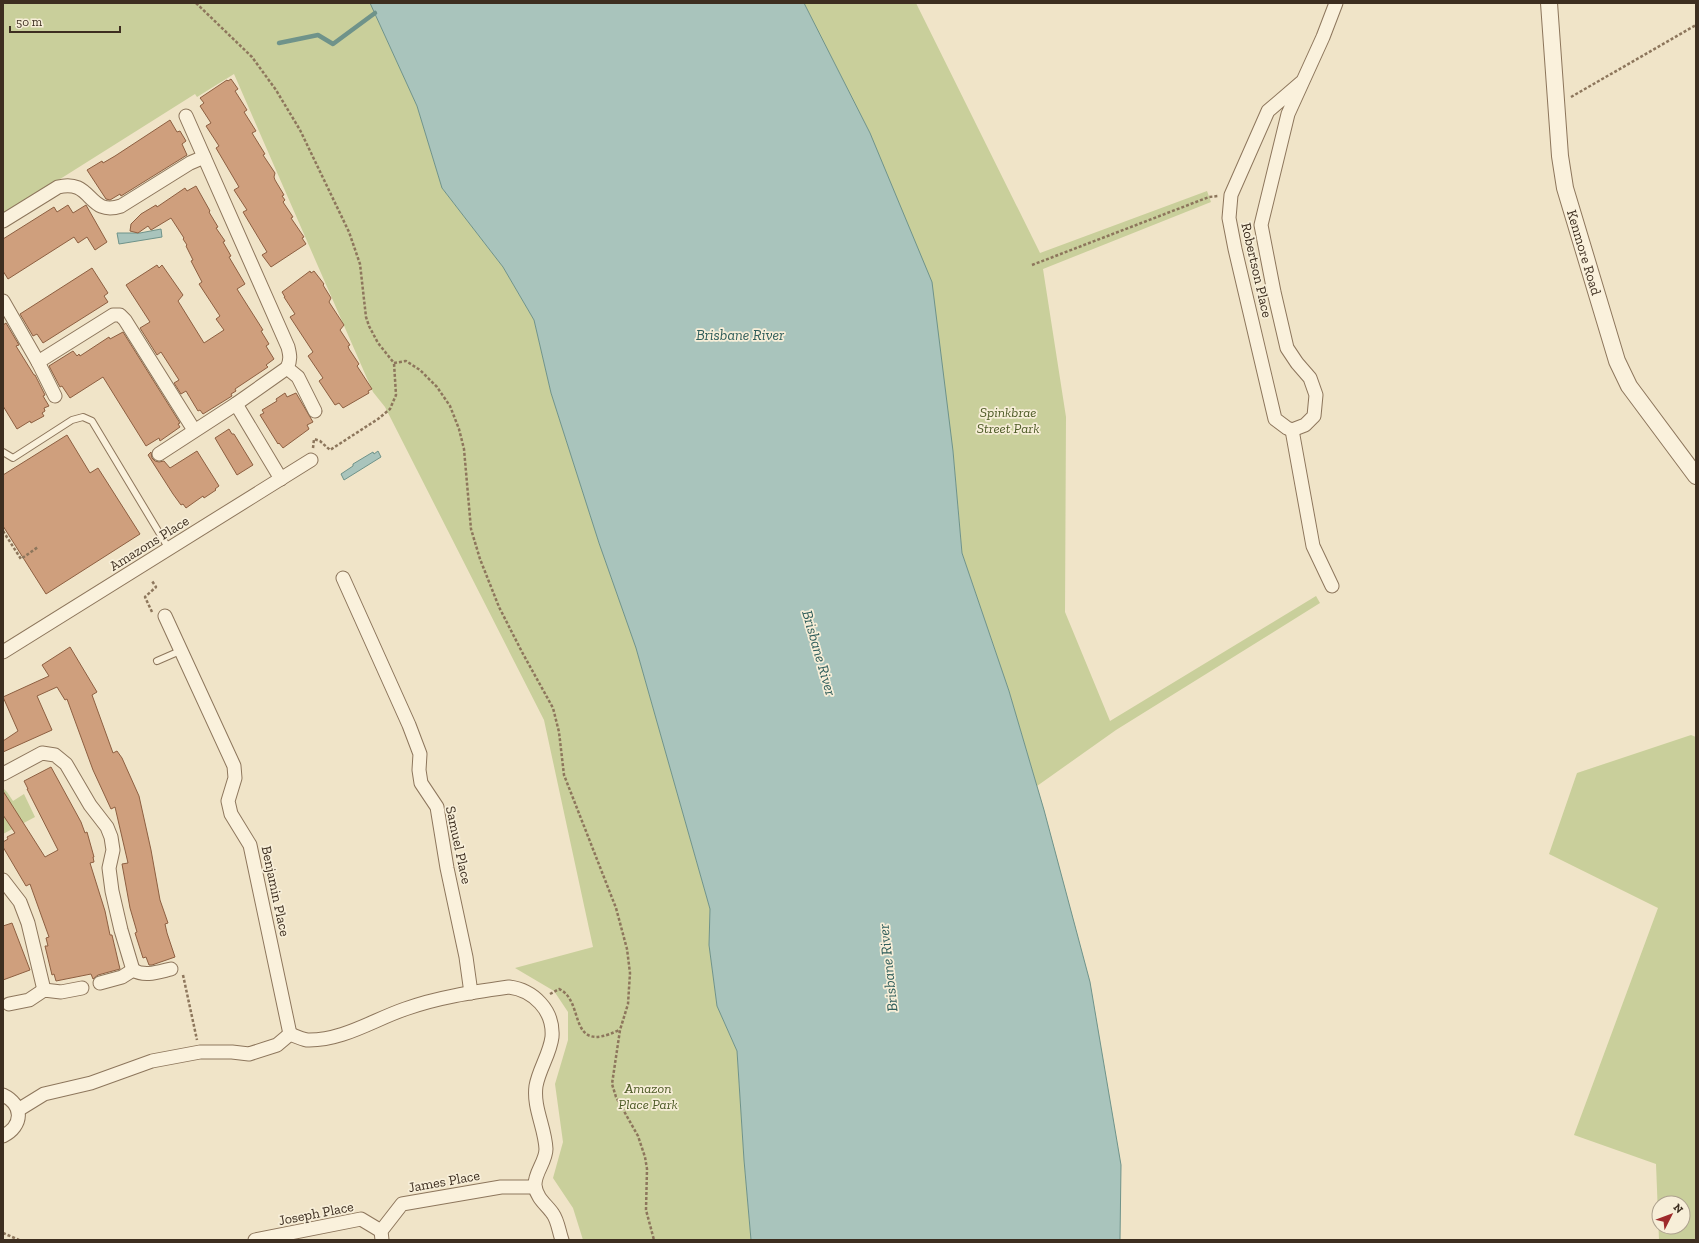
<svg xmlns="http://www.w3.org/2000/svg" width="1699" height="1243" font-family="'Zilla Slab',serif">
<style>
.green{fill:#c9cf9b;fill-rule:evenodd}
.water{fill:#a9c4bc;stroke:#6f938a}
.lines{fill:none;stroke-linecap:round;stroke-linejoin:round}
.stream{stroke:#6f938a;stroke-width:4.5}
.building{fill:#cf9f7d;stroke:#8d5f41}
.service-casing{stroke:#8d765c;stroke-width:8}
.minor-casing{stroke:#8d765c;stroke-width:15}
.tertiary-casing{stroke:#8d765c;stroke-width:18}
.path{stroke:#8d765c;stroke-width:2.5;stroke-dasharray:3 2;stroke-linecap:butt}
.service{stroke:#faf1dc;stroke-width:6}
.minor{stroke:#faf1dc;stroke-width:13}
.tertiary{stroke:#faf1dc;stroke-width:16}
.labels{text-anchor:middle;stroke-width:3.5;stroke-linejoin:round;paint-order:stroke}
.street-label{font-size:14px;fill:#3d2e20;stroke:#f7eed8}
.park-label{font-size:14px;font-style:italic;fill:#4d5a26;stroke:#f7eed8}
.water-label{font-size:15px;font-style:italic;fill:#2f5d5a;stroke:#f7eed8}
</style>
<rect width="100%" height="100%" fill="#f0e4c8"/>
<g class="green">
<path d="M3,3H370L417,106L442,188L503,267L534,320L551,393L599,543L636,648L710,909L709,945L717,1006L737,1051L744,1160L751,1240H583L573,1208L553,1178L563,1142L555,1084L568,1040V1012L554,991L515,968L593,947L544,720L385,407L373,392L234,74L197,97L195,94L3,215Z"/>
<path d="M804,3H916L1040,253L1207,191L1211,202L1043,269L1066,417L1065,612L1110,721L1316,596L1320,603L1116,730L1037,786L1009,691L962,553L953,451L870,133Z"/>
<path d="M1691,735L1696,737V1240H1659L1656,1164L1574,1135L1658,908L1549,854L1577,773ZM1659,1203H1683V1227H1659Z"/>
<path d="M4,789L7,792L13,801L24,794L35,817L3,834Z"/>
</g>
<g class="water">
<path d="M370,3H804L870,133L932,282L953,451L962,553L1009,691L1044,810L1090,982L1121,1165L1120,1240H751L744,1160L737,1051L717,1006L709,945L710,909L636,648L599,543L551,393L534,320L503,267L442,188L417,106Z"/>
<path d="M161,229L162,237L119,244L117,233H140Z"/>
<path d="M378,451L381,457L344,480L341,474L353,466V464L373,452L374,454Z"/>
</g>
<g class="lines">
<path class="stream" d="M279,43L318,35L333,44L375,13"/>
</g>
<g class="building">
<path d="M231,79L238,89L235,91L247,110L244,112L256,131L252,133L265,154L263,155L275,173L274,177L275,180L284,195L282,196L285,200L283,202L293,217L291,218L304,237L302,238L306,244L271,267L262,255L267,252L243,212L247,210L234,190L239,187L216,148L219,146L206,126L211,123L200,106L204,103L200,98L227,80L228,81Z"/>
<path d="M170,120L177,132L180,131L186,141L182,144L187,155L121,196L120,194L110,200L106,199L87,170L102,161L103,163L115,156Z"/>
<path d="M196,186L210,211L209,212L218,227L216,228L225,241L223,242L231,256L229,257L245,284L237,289L263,330L261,331L269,344L266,346L274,359L266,365L268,367L235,389L236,391L231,394L232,396L203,414L200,410L198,411L186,391L181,394L174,383L179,380L161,352L157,355L140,328L150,322L126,285L157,265L159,268L162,265L183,295L178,301L204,343L224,330L216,319L220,316L199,284L202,282L191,261L193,260L186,246L187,245L183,239L184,238L171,218L151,230L148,226L138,233L130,231L131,224L141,214L156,205L157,207L185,188L187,191Z"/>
<path d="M68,205L73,213L86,205L107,242L95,250L87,237L78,243L74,237L8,279L3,271V239L54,207L57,212Z"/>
<path d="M92,268L108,293L104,296L108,302L43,343L37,334L33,336L20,314Z"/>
<path d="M310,271L311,273L314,271L324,284L323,285L331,298L329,302L344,325L340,330L350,345L348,346L349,349L359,364L357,366L372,389L368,391L369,393L343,408L339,403L335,405L319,381L323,378L308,356L313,352L290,317L295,314L284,297H285L282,292Z"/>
<path d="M6,323L19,345L16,346L34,375H35L45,395L43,396L49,406L44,408L45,411L42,413L44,416L31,423L30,421L17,429L3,406V325Z"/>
<path d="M123,332L180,423L178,424L180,427L160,441L159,438L146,446L103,377L70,398L62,386L60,387L49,366L73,351L77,356L79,354L80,356L109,337L110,339Z"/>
<path d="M285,393L287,397L296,393L313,422L307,425L309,429L283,448L279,443L278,444L260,415L264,413L262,410L277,401L276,399Z"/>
<path d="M229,429L232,434H234L253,465L237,475L215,438Z"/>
<path d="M67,435L90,473L98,468L140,534L46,594L3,526V475Z"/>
<path d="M197,451L219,486L215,489L216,490L204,498L203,496L186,508L183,504L181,505L173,494L148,455L151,452L152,458L155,461L159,462L164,461L170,468Z"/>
<path d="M70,647L97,692L92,695L113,753L117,751L122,758L139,796L151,850L160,900L168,923L165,924L167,933L175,957L152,965H149L146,957L143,958L135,933L137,932L130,908L122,864L128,863L115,807L111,809L93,770L67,699L65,700L57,687L37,696L52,730L3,752V741L18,731L3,697L49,676L42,665Z"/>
<path d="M51,767L81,822L85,833L87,832L94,857H93L94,862L90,863L105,911L110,935H112L120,969L98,975L93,979L91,974L56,981L54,974L52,975L45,946H48L46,938L49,937L30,884L26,886L3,847V842L8,839L7,837L15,833L3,815V791L45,857L58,850L27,789H28L24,781Z"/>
<path d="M12,923L30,970L3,980V926Z"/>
</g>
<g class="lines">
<defs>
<g id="service">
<path d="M3,452L13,458L72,420L83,417L92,421L169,549"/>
<path d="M157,661L180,651"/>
</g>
<g id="minor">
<path d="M1303,81L1268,111L1231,195L1229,218L1235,249L1275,419L1287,428L1292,430L1305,425L1314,416L1316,395L1310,378L1297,363L1287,348L1274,292L1261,225L1288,114L1323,37L1336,3"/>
<path d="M3,221L58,187C93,178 87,217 121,206L190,163L204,157"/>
<path d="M3,301L38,362L55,396"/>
<path d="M38,362L113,315H120L125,320L194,430"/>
<path d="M287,368L298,377L315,411"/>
<path d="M236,404L281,479"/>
<path d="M1292,430L1313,546L1332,586"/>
<path d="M159,454L236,404L287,368C291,360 290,355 288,347L186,116"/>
<path d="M343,578L409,725L420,754L419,770L421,783L437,807L447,868L466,957L471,993"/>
<path d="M165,616L234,766L235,778L228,801L231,814L250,845L290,1034"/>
<path d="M3,652L311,460"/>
<path d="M3,774L42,753L55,755L66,764L90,805L107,827L111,837L113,850L109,868L112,891L121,930L133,970"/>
<path d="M3,880L20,902L28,923L44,990"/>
<path d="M100,983L122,977L133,970C145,977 158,972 171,969"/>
<path d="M9,1004L29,1000L44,990L61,992L82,988"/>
<path d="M3,1095C24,1105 23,1126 3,1136"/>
<path d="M18,1110L44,1094L91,1083L152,1061L200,1052H232L249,1054L277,1045L290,1034C295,1036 301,1039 307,1040C342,1041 373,1020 405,1009C438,997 474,992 509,987C533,990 554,1010 552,1037C550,1054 539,1069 536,1086C533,1108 545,1127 546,1149C546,1162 534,1173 535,1186C537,1199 547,1205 553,1214C558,1221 559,1232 562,1240"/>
<path d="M255,1240L361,1219L381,1231"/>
<path d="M382,1240L381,1231L402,1204L501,1187H535"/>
</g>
<g id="tertiary">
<path id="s1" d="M1549,3L1560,156L1565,188L1617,361L1629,386L1696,476"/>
</g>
</defs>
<use href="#service" class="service-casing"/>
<use href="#minor" class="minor-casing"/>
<use href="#tertiary" class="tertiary-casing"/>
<g class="path">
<path d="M196,3L252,57L276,90L300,130L349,232L360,264L366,317L369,326L378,343L394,363"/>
<path d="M1571,97L1696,25"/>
<path d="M1032,265L1209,197L1218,196"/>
<path d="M394,363L406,361L420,370L437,387L450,406L459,429L464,449L471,529L480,559L499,607L522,652L553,708L559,732L564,775L616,908L627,949L630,973L628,1004L620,1030L612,1084L616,1097L638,1136L645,1157L647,1169L646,1210L654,1240"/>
<path d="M313,448L314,439L320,441L330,450L378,419L390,409L396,395L394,363"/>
<path d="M3,531L21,559L38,547"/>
<path d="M152,612L145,597L156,587L152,581"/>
<path d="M183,975L197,1040"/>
<path d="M550,994L559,989C586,1001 566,1056 619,1030"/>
<path d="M3,1233L19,1240"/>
</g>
<use href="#service" class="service"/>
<use href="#minor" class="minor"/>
<use href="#tertiary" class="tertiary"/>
</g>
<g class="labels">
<g class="street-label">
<text dy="5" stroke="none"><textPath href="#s1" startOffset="253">Kenmore Road</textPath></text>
<text transform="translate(1257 270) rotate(77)" y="5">Robertson Place</text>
<text transform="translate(149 543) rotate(-32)" y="5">Amazons Place</text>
<text transform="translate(459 845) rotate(78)" y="5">Samuel Place</text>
<text transform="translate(276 891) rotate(78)" y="5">Benjamin Place</text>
<text transform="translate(444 1181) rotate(-10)" y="5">James Place</text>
<text transform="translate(316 1213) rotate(-11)" y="5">Joseph Place</text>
</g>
<g class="park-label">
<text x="1008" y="417">Spinkbrae<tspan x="1008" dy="16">Street Park</tspan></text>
<text x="648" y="1093">Amazon<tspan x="648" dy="16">Place Park</tspan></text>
</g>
<g class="water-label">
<text x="740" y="340">Brisbane River</text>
<text transform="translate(819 653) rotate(74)" y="5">Brisbane River</text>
<text transform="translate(888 968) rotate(-96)" y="5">Brisbane River</text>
</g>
</g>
<rect width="1699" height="1243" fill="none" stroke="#3d2e20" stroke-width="8"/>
<g transform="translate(1671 1215) rotate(48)"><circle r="19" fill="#f7eed8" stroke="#ada18e"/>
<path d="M0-3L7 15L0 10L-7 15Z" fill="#9e2a2b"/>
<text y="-6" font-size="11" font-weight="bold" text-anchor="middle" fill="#3d2e20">N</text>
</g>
<path d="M10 26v6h110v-6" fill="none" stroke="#3d2e20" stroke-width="2"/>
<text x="16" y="26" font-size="12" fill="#3d2e20" stroke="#f7eed8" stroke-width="3" paint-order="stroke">50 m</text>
</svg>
